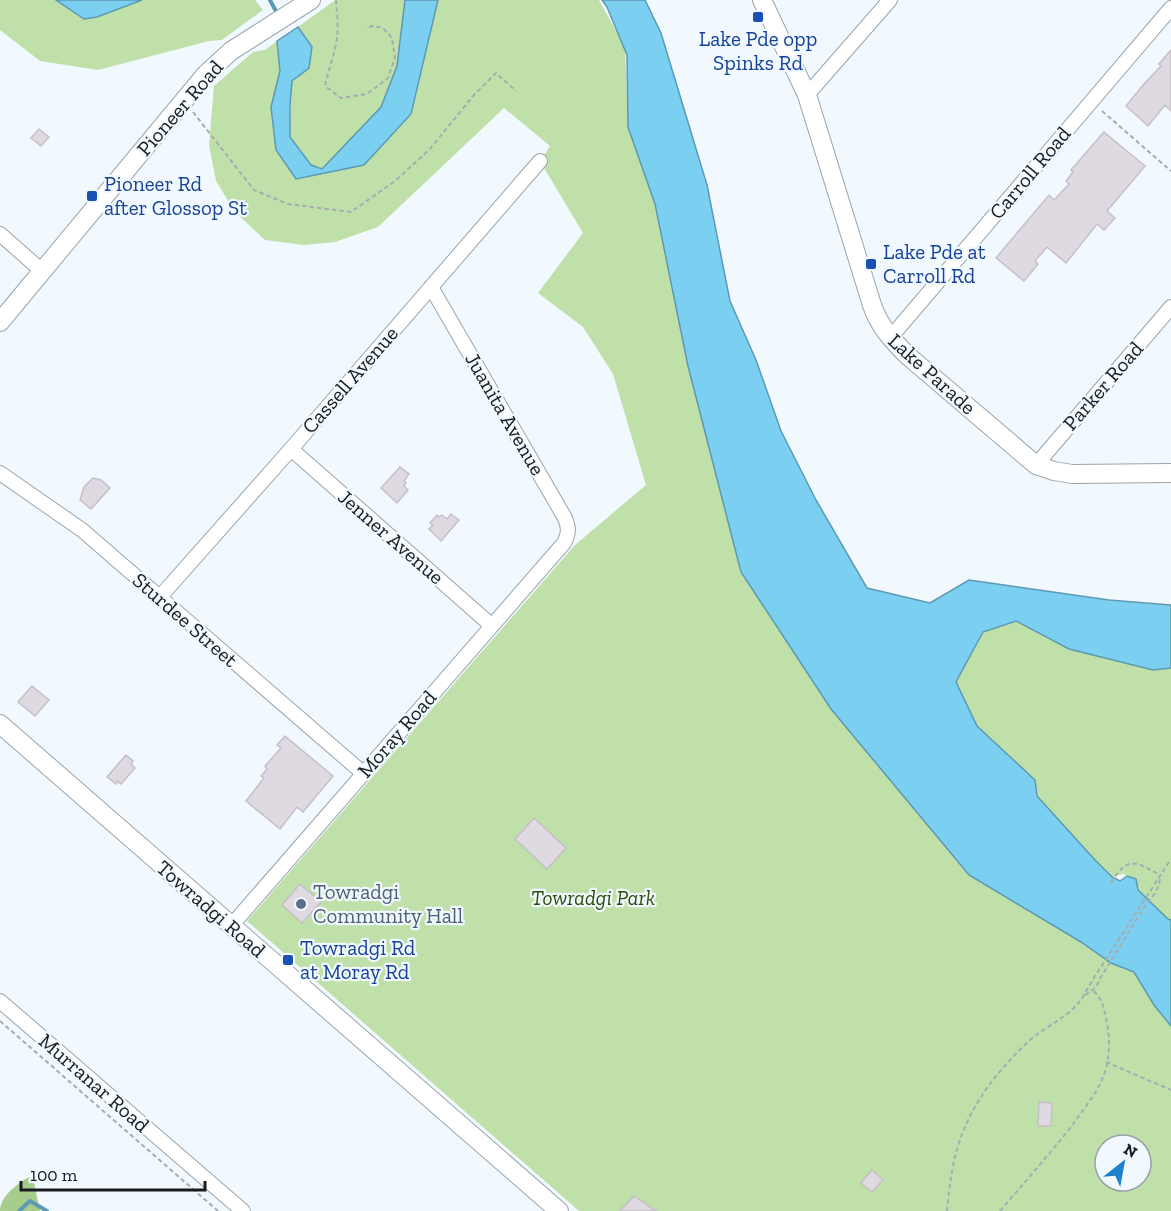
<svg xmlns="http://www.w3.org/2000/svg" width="1171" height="1211" font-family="'Zilla Slab',serif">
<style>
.green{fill:#bfe0a9;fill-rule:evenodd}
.forest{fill:#a7cd8d}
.water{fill:#7bcff1;stroke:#5d99b2;stroke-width:1.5}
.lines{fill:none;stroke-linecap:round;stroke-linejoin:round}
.stream{stroke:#5d99b2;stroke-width:4}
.building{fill:#dfd9e2;stroke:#c6bfc8;stroke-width:1.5}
.minor-casing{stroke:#9ba4ab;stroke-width:16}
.major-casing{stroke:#9ba4ab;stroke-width:20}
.path{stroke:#a6adb2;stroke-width:2;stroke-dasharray:4.5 3;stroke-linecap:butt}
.minor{stroke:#fff;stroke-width:14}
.major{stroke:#fff;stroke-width:18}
.transit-dot{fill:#1a4fb4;stroke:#f1f9ff;stroke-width:2}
.service-dot{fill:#5c6f8a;stroke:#f1f9ff;stroke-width:2}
.labels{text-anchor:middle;stroke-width:4.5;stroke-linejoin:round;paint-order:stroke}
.transit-label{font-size:21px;fill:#164399;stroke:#f1f9ff;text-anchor:start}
.street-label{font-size:21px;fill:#181c1e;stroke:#f1f9ff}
.service-label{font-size:21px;fill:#4e5e75;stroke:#f1f9ff;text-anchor:start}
.park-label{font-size:21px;font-style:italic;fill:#2b4d09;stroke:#f1f9ff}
</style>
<rect width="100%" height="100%" fill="#f1f9ff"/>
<g class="green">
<path d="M0,0H56L84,19L97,17L142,0H255L263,10L222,40L209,41L98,70L40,61L0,30Z"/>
<path d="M335,0H405L397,66L381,107L323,169L311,165L290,137L291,83L309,68L312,47L298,27Z"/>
<path d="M436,0H599L625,47L628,127L655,204L688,366L741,572L1134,972L1154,1005L1171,1026V1211H579L247,921L575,545L646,485L613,374L583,327L538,293L583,233L540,161L550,146L504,108L378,227L335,242L304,245L265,240L235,212L216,181L209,145L214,86L253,52L265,50L277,41L280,71L271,107L276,151L296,179L364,165ZM1105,1145H1141V1181H1105Z"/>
<path d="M1016,621L1069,649L1153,670L1171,668V920L1168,919L1138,890L1136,879L1123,874L1112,877L1095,860L1037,796L1035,780L977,726L956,682L983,632Z"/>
</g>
<path class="forest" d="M29,1177L33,1178L40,1211H0C0,1196 17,1184 29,1177Z"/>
<g class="water">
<path d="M56,0H142L97,17L84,19Z"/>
<path d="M405,0H438L411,114L364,165L296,179L276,150L271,107L280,71L277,41L298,27L312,47L309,68L292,81L290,105V137L311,165L322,169L381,107L397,66Z"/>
<path d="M602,0H645L661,33L707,185L730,301L756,360L781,431L816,500L867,588L930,603L969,580L1109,600L1171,605V668L1153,670L1069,649L1016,621L983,632L956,682L977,726L1035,780L1037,796L1095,860L1112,877L1120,881L1127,876L1136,879L1138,890L1168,919L1171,920V1026L1154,1005L1134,972L1111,963L1081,942L969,875L831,709L741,572L688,366L655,204L628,127L627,55L607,7Z"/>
</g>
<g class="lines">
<g class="stream">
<path d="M270,0L278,15"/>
<path d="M19,1211L30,1201L47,1211"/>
</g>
</g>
<g class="building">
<path d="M1171,50V111L1165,105L1148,126L1126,106L1144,84L1161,66L1159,64Z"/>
<path d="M39,129L49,137L41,146L31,138Z"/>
<path d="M1104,132L1145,166L1107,211L1115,218L1104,230L1097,224L1066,263L1047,247L1035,261L1038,264L1024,281L996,258L1049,195L1054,200L1069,184L1066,181L1073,172L1071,170Z"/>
<path d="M400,467L409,474L404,481L406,483L404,486L408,490L397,503L381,488Z"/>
<path d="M93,478L101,480L110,488L91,509L80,500L84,487Z"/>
<path d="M451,514L459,520L441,541L429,529L433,525L430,523L437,515L439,517L442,515L447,519Z"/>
<path d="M32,686L49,700L35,716L18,702Z"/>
<path d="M285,736L333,776L303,812L297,807L280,829L246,801L264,778L261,776L267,769L265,766L281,748L277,745Z"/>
<path d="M126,755L133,761L131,764L135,768L121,784L117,781L116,784L107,777Z"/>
<path d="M534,818L566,848L547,869L515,839Z"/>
<path d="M300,884L321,902L302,923L282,905Z"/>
<path d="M1039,1102L1052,1103L1051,1126H1038Z"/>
<path d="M872,1170L883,1180L872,1192L861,1183Z"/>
<path d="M634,1196L656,1211H620Z"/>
</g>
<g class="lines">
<defs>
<g id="minor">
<path d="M807,95L890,0"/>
<path d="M0,234L42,271"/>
<path d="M890,338L1171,8"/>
<path d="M291,449L491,625"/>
<path d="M1036,465L1171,307"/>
<path d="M0,473L82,530L364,774"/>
<path d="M159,598L291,449L540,161"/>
<path d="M231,926L564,543C569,533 569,528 565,518L431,287"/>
<path d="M0,1001L243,1211"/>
</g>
<g id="major">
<path d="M762,0L807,95L872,305C879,326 892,340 908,356L1036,465L1054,471L1072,474L1171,473"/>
<path d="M0,322L206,74L231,51L311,0"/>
<path d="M0,724L559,1211"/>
</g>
</defs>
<use href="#minor" class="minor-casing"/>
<use href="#major" class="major-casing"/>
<g class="path">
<path d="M336,0C337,14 339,30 336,44C333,58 328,72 325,86L341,98L367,94L388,78L395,58L392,38L383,28L372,26L366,29"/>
<path d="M1102,111L1171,171"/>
<path d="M193,112L254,190L288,204L351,212L395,181L429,150L474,95L496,73L516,91"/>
<path d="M1111,883C1127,856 1135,861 1160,875"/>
<path d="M1085,995C1091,991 1097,988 1099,980L1147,903C1154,896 1159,888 1160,878"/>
<path d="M0,1021L218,1211"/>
<path d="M1106,1062L1171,1090"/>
<path d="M947,1211C949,1192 951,1172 956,1153C968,1107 996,1072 1030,1040C1046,1026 1067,1018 1080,1001C1087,991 1092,980 1099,970C1123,933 1147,896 1171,859"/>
<path d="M1000,1211C1024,1183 1048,1156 1071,1127C1082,1111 1096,1095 1103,1077C1110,1061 1110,1039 1107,1023C1104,1009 1103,1000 1093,990"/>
</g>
<use href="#minor" class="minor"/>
<use href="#major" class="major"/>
</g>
<g class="transit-dot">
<rect x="752" y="11" width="12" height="12" rx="3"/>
<rect x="86" y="190" width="12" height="12" rx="3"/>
<rect x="865" y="258" width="12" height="12" rx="3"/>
<rect x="282" y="954" width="12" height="12" rx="3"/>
</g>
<circle class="service-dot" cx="301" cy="904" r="6"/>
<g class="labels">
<g class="transit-label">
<text x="758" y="46" text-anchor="middle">Lake Pde opp<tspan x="758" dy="24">Spinks Rd</tspan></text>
<text x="104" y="191">Pioneer Rd<tspan x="104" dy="24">after Glossop St</tspan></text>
<text x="883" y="259">Lake Pde at<tspan x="883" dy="24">Carroll Rd</tspan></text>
<text x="300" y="955">Towradgi Rd<tspan x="300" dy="24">at Moray Rd</tspan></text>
</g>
<g class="street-label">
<text transform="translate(180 108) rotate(-49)" y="7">Pioneer Road</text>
<text transform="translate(1030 173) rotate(-50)" y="7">Carroll Road</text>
<text transform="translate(932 374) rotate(42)" y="7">Lake Parade</text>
<text transform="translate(350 380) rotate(-49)" y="7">Cassell Avenue</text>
<text transform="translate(1103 386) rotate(-49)" y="7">Parker Road</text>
<text transform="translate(505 414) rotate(60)" y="7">Juanita Avenue</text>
<text transform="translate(391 537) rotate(41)" y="7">Jenner Avenue</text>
<text transform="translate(185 620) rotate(41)" y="7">Sturdee Street</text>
<text transform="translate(397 734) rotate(-49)" y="7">Moray Road</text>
<text transform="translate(211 909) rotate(41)" y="7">Towradgi Road</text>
<text transform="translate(94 1083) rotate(41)" y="7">Murranar Road</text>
</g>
<g class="service-label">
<text x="313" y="899">Towradgi<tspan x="313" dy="24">Community Hall</tspan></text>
</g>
<g class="park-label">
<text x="593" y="905">Towradgi Park</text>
</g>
</g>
<g transform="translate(1123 1163) rotate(31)"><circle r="28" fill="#f1f9ff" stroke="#9aa1a5" stroke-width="1.5"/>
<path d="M0-4.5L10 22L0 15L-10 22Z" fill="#1e81cc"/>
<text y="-9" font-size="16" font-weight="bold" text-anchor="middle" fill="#181c1e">N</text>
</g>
<path d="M21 1181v9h184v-9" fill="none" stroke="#181c1e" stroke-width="3"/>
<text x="30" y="1181" font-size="18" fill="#181c1e" stroke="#f1f9ff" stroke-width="4.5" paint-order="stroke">100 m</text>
</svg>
